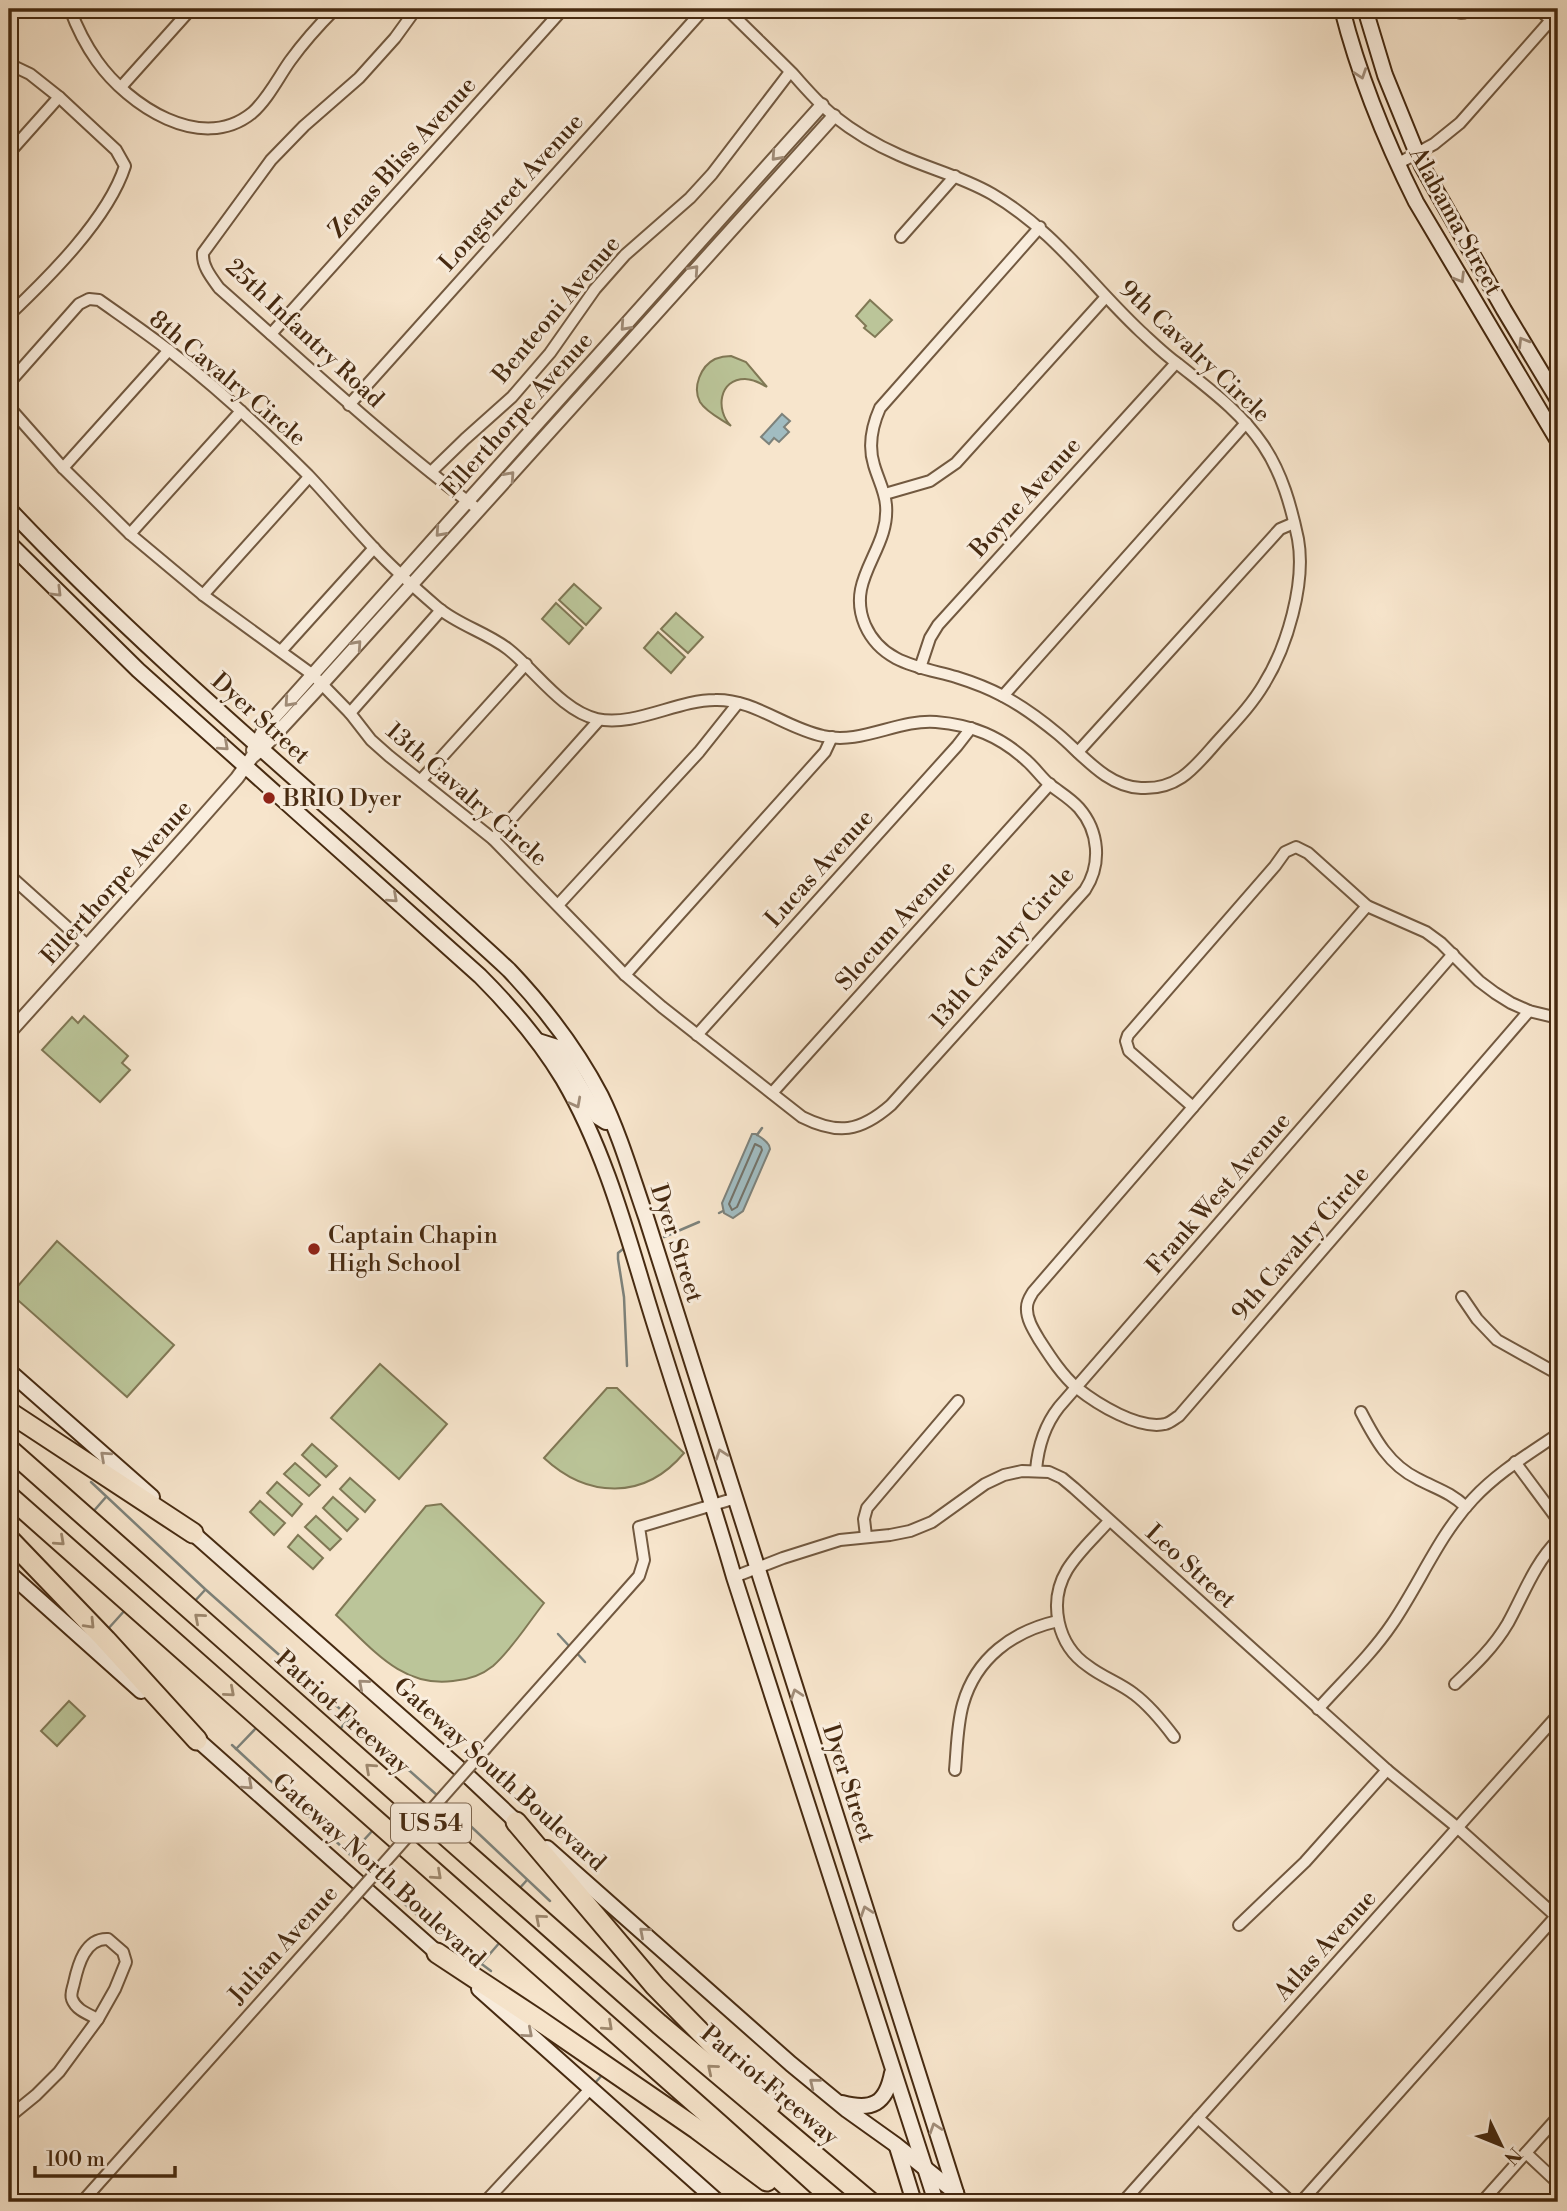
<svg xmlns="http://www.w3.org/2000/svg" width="1567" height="2211" font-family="'Libre Bodoni',serif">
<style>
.green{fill:#bbc599;stroke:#807855;stroke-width:2}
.water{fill:#a1bcc1;stroke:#7d827b;stroke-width:2}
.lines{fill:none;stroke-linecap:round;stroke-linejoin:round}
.shore{stroke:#747369;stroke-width:2}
.stream{stroke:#7d827b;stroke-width:2.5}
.minor-casing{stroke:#725940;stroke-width:14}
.tertiary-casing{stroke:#725940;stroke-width:16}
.secondary-casing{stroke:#462a11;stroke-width:18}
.motorway-casing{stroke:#462a11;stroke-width:23}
.minor{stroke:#faeede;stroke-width:10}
.tertiary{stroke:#faeede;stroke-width:12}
.secondary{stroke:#faeede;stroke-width:14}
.motorway{stroke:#f7e5cc;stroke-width:19}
.minor-bridge-casing{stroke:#725940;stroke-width:14;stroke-linecap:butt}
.minor-bridge{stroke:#faeede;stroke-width:10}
.oneway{stroke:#a08c78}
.oneway2{stroke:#9e886e}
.poi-dot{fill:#8f2418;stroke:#faeede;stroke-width:2.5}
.labels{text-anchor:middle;stroke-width:6;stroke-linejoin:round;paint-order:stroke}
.shield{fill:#faeede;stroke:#7c654e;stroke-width:2}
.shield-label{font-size:23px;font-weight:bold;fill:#462a11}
.street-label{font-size:24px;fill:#462a11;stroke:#faeede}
.poi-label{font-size:24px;fill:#462a11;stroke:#faeede;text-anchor:start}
</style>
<rect width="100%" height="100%" fill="#f7e5cc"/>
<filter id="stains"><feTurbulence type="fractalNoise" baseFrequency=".00286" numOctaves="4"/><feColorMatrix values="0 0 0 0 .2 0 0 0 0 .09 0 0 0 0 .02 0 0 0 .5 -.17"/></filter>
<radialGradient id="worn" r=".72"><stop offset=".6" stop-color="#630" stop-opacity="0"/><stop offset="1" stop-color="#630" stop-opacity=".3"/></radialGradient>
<g class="green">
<path d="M870,300L892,320L875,337L864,328L866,326L856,316Z"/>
<path d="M731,356L746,362L767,387C760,383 753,379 745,379C719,379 715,410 731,426C721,419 706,412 700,402C692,387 701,366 715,359C720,357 726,356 731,356Z"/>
<path d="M574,584L601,608L586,625L559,600Z"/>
<path d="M556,603L583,628L569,644L542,619Z"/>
<path d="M676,613L703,637L688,653L661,629Z"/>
<path d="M658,632L685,657L671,673L644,648Z"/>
<path d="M84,1016L128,1056L122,1063L130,1070L100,1102L42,1050L72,1017L78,1023Z"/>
<path d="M57,1241L174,1345L127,1397L11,1294Z"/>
<path d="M380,1364L447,1424L399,1479L331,1418Z"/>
<path d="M607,1388H617L684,1453C644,1501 587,1498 544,1458Z"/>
<path d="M312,1444L337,1466L326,1477L302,1455Z"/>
<path d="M295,1463L320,1485L309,1496L284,1474Z"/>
<path d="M350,1478L375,1500L365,1512L340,1489Z"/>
<path d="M277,1482L302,1504L292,1516L267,1493Z"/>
<path d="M333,1497L358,1519L347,1531L323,1508Z"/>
<path d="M260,1501L285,1523L274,1535L250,1512Z"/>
<path d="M441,1504L544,1603C528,1623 513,1648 493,1666C482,1675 467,1680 453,1681C401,1688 371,1647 336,1615L426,1506Z"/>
<path d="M316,1516L341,1539L330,1550L305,1527Z"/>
<path d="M298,1535L323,1558L313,1569L288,1547Z"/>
<path d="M69,1701L85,1716L57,1746L41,1731Z"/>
</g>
<g class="water">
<path d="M782,414L790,421L784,427L789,432L779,442L774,438L769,444L761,437Z"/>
<path d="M752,1134H756C761,1138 770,1142 770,1149L743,1211L733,1218L724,1213L722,1203Z"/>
</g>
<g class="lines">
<path class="shore" d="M755,1144L761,1147L762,1150L737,1207L732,1210L729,1204Z"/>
<g class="stream">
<path d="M757,1135L762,1128"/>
<path d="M719,1213L723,1211"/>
<path d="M664,1237L699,1222"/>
<path d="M623,1249L618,1253V1259L624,1297L627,1366"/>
<path d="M91,1482L205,1589L438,1796"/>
<path d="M92,1513L106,1497"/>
<path d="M193,1603L205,1590"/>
<path d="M107,1630L126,1609"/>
<path d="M558,1634L570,1647"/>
<path d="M575,1651L585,1662"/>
<path d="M338,1731L350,1718"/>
<path d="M232,1745L370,1873"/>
<path d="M236,1749L258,1726"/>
<path d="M443,1800L550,1901"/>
<path d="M446,1827L458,1814"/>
<path d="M350,1855L374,1829"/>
<path d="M375,1878L423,1920L491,1971"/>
<path d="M518,1890L527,1880"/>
<path d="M481,1964L501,1941"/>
<path d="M594,2084L604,2073"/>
</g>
<defs>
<g id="minor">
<path d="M70,9C77,28 85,44 97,61C128,105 201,154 252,113C268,99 278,78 290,61C303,43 319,25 335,9"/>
<path d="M416,9L395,38L359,78L304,126L271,160L203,253C202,266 211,277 219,288C304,363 387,441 479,510"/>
<path d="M727,9C749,31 771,52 793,74C806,89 819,104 834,116C854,132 876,145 899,155C930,169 963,177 992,194C1055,231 1089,283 1140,331C1152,342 1164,354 1178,364C1209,389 1240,411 1263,445C1282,473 1291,506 1298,539C1306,583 1287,647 1264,684C1251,706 1233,724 1216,743C1194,768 1178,790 1141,788C1107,787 1083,755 1058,734C1041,720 1022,706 1003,696C988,688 972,682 956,677C921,667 882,664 865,625C845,578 890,551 886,505C885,491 878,479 874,465C868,446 872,426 880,408L1040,227"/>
<path d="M1450,9C1458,13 1464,15 1471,9"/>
<path d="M1538,9L1551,20"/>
<path d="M9,64L30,74L59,97L116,150L125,166C108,219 48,278 9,315"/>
<path d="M121,87L191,9"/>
<path d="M9,153L59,97"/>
<path d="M1397,164L1434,144L1460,123L1558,12"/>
<path d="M901,237L955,176"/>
<path d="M271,334L563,9"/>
<path d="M9,383L79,304L89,299L99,300C123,317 148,334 171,352C220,390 265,432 308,475C330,498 350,523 372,546C392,568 415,588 437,607C458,625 486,632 508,649C535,670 562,711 597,719C635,727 677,700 715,700C754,699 785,728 823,736C861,745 898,719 936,722C972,725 1000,736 1027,761C1035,768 1041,777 1049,784C1059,792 1070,798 1079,808C1099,831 1102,864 1085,890L891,1105C860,1132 838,1135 802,1117L662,1007L625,975L493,839L389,756L371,740L350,713L313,675L203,595L130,534L63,468L9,407"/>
<path d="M349,405L704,9"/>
<path d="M63,468L169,350"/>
<path d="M431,472L465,439L512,397L550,353L595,289L625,255L690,198L712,174L790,72"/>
<path d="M885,494L930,481L956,463L1105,298"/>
<path d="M130,534L241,411"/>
<path d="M203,595L309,477"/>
<path d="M281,651L374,548"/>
<path d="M920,668L930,638L938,625L1176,363"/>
<path d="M1003,696L1246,423"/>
<path d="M350,713L441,610"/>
<path d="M1078,752L1280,529L1294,523"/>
<path d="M421,780L526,664"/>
<path d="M493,839L599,720"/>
<path d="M9,875L87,945"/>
<path d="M558,905L699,752L738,703"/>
<path d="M1367,906L1033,1292C1030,1297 1027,1301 1027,1307C1026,1319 1034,1331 1040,1341C1051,1358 1062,1375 1077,1388C1097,1404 1139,1430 1165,1424C1170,1423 1174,1419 1179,1416L1529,1011"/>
<path d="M625,975L825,752L832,737"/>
<path d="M697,1035L957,746L971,728"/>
<path d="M772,1093L1050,784"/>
<path d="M1193,1107L1129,1051L1126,1041L1128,1035L1275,866L1285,852L1296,847L1308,853L1367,906L1426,932L1441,943L1479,981L1495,993L1511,1003L1529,1011L1558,1018"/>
<path d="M1462,1297L1477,1319L1497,1340L1558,1374"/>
<path d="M1361,1412C1375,1439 1389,1465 1418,1479C1437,1489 1450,1492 1466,1507"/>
<path d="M1515,1462L1558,1520"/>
<path d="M1036,1470C1038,1447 1044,1426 1059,1407L1453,954"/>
<path d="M1109,1521C1095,1537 1078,1552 1067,1570C1048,1602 1057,1645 1088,1666C1102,1677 1120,1683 1134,1694C1150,1706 1162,1721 1174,1737"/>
<path d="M866,1536L864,1519L867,1508L958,1401"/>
<path d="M734,1577L783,1558L840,1540L890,1535L910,1531L932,1522L985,1484L1004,1475L1022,1471L1049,1472L1062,1478L1074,1488L1387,1770L1458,1828L1558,1918"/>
<path d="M1455,1684C1475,1665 1494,1647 1508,1623C1524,1594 1534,1564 1558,1540"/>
<path d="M1318,1709C1343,1681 1371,1655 1392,1624C1420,1583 1439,1535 1473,1499C1498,1472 1529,1454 1558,1434"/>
<path d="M486,1748L639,1576L644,1560L639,1527L736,1498"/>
<path d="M955,1770C957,1748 957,1725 963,1704C976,1658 1013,1631 1058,1621"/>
<path d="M1239,1925L1305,1862L1387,1770"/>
<path d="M108,1939L123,1952L126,1962L115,1989L98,2019C88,2014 76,2010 72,1999C70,1994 73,1988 74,1983C78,1965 85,1938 108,1939Z"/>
<path d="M9,2117L36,2095L59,2072L98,2019"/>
<path d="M1198,2118L1291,2202"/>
<path d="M1526,2153L1558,2183"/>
<path d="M82,2202L339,1914"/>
<path d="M485,2202L591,2088"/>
<path d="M1123,2202L1558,1715"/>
<path d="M1301,2202L1558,1914"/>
<path d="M1482,2202L1558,2117"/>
</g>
<g id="tertiary">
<path d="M253,750L264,729L822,105"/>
<path d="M9,1033L185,837L237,778L252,757L262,749L322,684L834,116"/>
</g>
<g id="secondary">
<path d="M1342,9C1359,76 1385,140 1416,202L1558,441"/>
<path d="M1365,9L1385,75L1422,166L1504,310L1558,400"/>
<path d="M9,509C165,674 343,816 509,970C545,1008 577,1050 601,1096C620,1135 632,1177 646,1217L959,2202"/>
<path d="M9,543L138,670L480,976C512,1008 540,1041 563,1079C610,1159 631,1251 659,1338C684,1418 711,1497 734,1577L936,2202"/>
<path d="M538,1041L557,1047L598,1117L606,1122L611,1120"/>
<path d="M9,1371L152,1497"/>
<path d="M186,1527L469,1777L523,1828"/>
<path d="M9,1573L141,1691"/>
<path d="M191,1734L443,1958"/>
<path d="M547,1848L791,2064L847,2110L896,2145L956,2193"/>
<path d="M479,1989L718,2202"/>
<path d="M842,2103C872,2111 886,2104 892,2073"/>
<path d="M897,2147L914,2202"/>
</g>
<g id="motorway">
<path d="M9,1412L193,1533"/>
<path d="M9,1449L659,2024L870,2202"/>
<path d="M9,1496L720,2125L805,2202"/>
<path d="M9,1539L106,1640L197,1740"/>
<path d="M516,1822L655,1986L771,2104"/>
<path d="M437,1953L537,2019L697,2129L767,2181"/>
</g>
</defs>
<use href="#minor" class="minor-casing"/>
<use href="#tertiary" class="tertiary-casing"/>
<use href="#secondary" class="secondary-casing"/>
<use href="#motorway" class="motorway-casing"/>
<use href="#minor" class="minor"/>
<use href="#tertiary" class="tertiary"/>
<use href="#secondary" class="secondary"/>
<use href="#motorway" class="motorway"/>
<defs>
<path id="minor-bridge" d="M339,1914L486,1748"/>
</defs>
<use href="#minor-bridge" class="minor-bridge-casing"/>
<use href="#minor-bridge" class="minor-bridge"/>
</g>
<defs><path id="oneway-chevron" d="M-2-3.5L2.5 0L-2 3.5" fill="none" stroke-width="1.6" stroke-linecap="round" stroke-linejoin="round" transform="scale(1.75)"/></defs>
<g class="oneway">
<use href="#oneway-chevron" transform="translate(1361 74) rotate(71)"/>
<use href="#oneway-chevron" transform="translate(776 156) rotate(132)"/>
<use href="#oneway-chevron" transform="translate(694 270) rotate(-48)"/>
<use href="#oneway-chevron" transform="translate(1460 278) rotate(59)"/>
<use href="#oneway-chevron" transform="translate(625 326) rotate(132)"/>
<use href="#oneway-chevron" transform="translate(1523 342) rotate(-121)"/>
<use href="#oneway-chevron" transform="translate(510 476) rotate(-48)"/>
<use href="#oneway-chevron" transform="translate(440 532) rotate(132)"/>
<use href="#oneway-chevron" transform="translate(57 592) rotate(45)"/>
<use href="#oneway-chevron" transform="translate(357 645) rotate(-48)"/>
<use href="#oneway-chevron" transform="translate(289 702) rotate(132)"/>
<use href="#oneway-chevron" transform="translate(224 746) rotate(42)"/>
<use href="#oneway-chevron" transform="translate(393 898) rotate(42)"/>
<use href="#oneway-chevron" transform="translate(576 1103) rotate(62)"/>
<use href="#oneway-chevron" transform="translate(721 1454) rotate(-109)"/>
<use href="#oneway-chevron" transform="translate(105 1456) rotate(-138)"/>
<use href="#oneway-chevron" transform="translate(363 1684) rotate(-139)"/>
<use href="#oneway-chevron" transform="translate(796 1694) rotate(-108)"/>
<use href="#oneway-chevron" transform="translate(248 1785) rotate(42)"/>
<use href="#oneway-chevron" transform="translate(866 1911) rotate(-108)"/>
<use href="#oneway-chevron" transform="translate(644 1932) rotate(-139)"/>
<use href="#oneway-chevron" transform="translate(528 2033) rotate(41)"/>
<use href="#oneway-chevron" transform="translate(814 2083) rotate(-141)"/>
<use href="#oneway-chevron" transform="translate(935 2128) rotate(-108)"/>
</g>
<g class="oneway2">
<use href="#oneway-chevron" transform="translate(60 1541) rotate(42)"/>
<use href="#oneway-chevron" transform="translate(199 1618) rotate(-139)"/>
<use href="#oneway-chevron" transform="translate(90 1624) rotate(46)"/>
<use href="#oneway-chevron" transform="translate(230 1692) rotate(41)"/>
<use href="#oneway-chevron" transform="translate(370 1768) rotate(-138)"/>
<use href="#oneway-chevron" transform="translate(437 1875) rotate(42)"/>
<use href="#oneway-chevron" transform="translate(540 1919) rotate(-139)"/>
<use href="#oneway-chevron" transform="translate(608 2026) rotate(42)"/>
<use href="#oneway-chevron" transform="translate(712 2069) rotate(-140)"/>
</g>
<g class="poi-dot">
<circle cx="269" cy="798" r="7"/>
<circle cx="314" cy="1249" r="7"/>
</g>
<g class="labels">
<rect class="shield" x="391" y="1803.5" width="80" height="39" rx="5"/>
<g class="shield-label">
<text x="431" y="1831">US 54</text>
</g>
<g class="street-label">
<text transform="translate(402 157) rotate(-48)" y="8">Zenas Bliss Avenue</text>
<text transform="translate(511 192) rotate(-48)" y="8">Longstreet Avenue</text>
<text transform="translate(1456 221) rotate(61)" y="8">Alabama Street</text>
<text transform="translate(556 309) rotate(-50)" y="8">Benteoni Avenue</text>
<text transform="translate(305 333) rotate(43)" y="8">25th Infantry Road</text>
<text transform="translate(1195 351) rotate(43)" y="8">9th Cavalry Circle</text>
<text transform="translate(228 378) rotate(40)" y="8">8th Cavalry Circle</text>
<text transform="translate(517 414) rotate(-48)" y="8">Ellerthorpe Avenue</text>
<text transform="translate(1025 497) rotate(-48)" y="8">Boyne Avenue</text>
<text transform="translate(261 718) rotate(42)" y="8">Dyer Street</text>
<text transform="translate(467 794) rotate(41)" y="8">13th Cavalry Circle</text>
<text transform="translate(819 868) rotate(-48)" y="8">Lucas Avenue</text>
<text transform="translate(116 882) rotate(-48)" y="8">Ellerthorpe Avenue</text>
<text transform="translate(895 925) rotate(-48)" y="8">Slocum Avenue</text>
<text transform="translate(1002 947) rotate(-49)" y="8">13th Cavalry Circle</text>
<text transform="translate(1218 1193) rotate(-49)" y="8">Frank West Avenue</text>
<text transform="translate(677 1243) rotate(72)" y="8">Dyer Street</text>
<text transform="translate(1300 1243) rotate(-49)" y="8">9th Cavalry Circle</text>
<text transform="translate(1191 1566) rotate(42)" y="8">Leo Street</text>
<text transform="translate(343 1712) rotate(42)" y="8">Patriot Freeway</text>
<text transform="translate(500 1774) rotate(42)" y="8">Gateway South Boulevard</text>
<text transform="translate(849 1783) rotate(72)" y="8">Dyer Street</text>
<text transform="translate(379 1870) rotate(42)" y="8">Gateway North Boulevard</text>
<text transform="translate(283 1944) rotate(-48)" y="8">Julian Avenue</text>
<text transform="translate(1325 1945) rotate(-48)" y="8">Atlas Avenue</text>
<text transform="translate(770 2085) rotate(40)" y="8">Patriot Freeway</text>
</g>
<g class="poi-label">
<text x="283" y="806">BRIO Dyer</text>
<text x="328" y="1243">Captain Chapin<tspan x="328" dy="28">High School</tspan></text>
</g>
</g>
<rect width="1567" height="2211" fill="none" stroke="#f7e5cc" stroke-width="35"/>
<rect x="10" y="10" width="1546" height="2190" fill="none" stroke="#462a11" stroke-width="3.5"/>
<rect x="18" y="18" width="1532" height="2176" fill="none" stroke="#462a11" stroke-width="2"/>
<g transform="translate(1501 2145) rotate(133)" stroke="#faeede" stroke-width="5" paint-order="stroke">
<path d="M0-5L12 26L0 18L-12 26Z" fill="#462a11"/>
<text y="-10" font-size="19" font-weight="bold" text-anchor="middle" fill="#462a11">N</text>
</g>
<path d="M35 2166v10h140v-10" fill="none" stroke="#462a11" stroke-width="3.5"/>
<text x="46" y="2166" font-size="21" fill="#462a11" stroke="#faeede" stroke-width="5" paint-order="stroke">100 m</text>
<rect width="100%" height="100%" filter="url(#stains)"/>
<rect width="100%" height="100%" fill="url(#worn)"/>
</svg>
